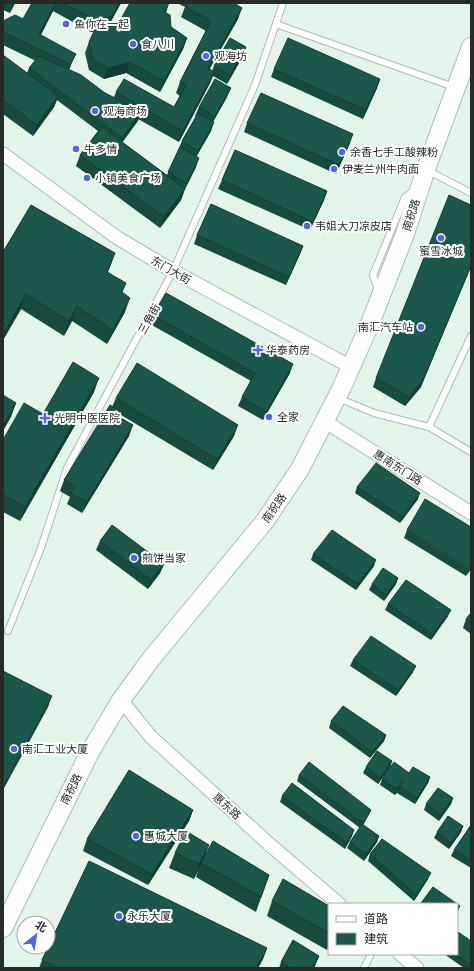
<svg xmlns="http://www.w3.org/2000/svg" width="474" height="971" font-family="'Golos Text','Noto Sans SC',sans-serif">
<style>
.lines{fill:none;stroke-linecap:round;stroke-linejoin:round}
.service-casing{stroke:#acbdb1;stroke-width:8}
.minor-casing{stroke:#acbdb1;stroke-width:15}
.secondary-casing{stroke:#acbdb1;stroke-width:20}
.service{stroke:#fff;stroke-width:6}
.minor{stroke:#fff;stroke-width:13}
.secondary{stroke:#fff;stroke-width:18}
.wall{fill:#174b40}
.shaded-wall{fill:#133d34}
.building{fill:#1b574b;stroke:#133d34}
.poi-dot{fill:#5067dd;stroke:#fff;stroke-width:1.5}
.labels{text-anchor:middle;stroke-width:4;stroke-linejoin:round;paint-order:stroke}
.poi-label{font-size:11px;fill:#252c27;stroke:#fff;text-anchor:start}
.street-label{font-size:11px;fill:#252c27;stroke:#fff}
</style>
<rect width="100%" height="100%" fill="#e3f5e8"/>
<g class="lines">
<defs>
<g id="service">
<path d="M276,24L454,87"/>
<path d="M427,170L471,193"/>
<path d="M378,290L373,275L405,197L415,190"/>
<path d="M338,398L374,413L429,427L471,336"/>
<path d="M429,427L471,452"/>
<path d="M8,631L41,548L67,468L173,271L255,85L283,3"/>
<path d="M364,968L371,954"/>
</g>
<g id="minor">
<path d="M3,154L116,237L173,271L351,367"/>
<path d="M324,421L471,513"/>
<path d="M121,700L151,737L269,844L339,904"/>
<path d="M400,954L417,968"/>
</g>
<path id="secondary" d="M3,928L90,752L121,700L151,659L265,521L300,469L342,387L369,326L405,234L426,169L471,47"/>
</defs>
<use href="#service" class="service-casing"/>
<use href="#minor" class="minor-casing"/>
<use href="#secondary" class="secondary-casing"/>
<use href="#service" class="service"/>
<use href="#minor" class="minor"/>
<use href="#secondary" class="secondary"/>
</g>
<g class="wall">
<path d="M3,3H15L10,13L3,10Z"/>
<path d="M32,3H121L108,26L166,13L171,27L187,38L183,49L160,92L126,73L104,79L89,70L85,53L89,42L95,31L91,32L53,11L41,35L71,65L69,70L105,93L114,97L116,92L174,107L180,96L176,93L180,82L206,31L181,17L185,7L177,3H234L238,19L209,69L212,71L214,66L246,47L243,56L227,84L213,76L210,83L179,142L138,119L122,142L167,175L182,141L196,117L195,116L199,107L227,97L213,122L211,131L196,157V167L185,189L181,200L160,228L76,166L80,155L98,131L57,100L54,107L33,136L3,114V55L27,73L29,68L36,61L3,45V21L23,19Z"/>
<path d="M274,69L380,79L377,88L363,119L271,77Z"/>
<path d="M247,123L350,143L336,174L244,132Z"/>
<path d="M222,180L327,191L324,200L310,230L218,189Z"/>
<path d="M197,235L303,246L300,254L286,285L194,244Z"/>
<path d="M3,252L115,253L108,272L122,292L125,312L107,344L72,321L64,336L21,309L3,340Z"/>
<path d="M153,315L290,373L263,420L238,406L242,397L251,381L150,324Z"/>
<path d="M376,378L421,387L405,406L373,387Z"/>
<path d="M94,392L20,521L3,512V440L43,414Z"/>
<path d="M116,398L234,436L213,470L121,415L120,418L129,436L82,513L67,504L70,497L60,491L64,480L112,407Z"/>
<path d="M357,487L418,499L400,523L355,493Z"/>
<path d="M407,530L471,569L466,576L404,538Z"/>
<path d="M100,541L164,564L160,573L148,589L96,550Z"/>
<path d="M313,554L374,566L356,590L311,560Z"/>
<path d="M398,578L396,584L384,601L369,590L372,584Z"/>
<path d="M388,604L448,616L431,640L385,610Z"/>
<path d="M471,613V634L463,628L466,619Z"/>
<path d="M353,660L413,672L396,696L350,666Z"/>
<path d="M331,721L386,735L384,741L370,758L329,728Z"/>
<path d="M392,761L390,767L378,784L363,773L366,767Z"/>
<path d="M409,773L430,777L428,783L415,804L397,793L399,790L395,795L380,785L382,779Z"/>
<path d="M299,775L371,810L368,816L363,825L379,836L377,842L364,861L347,848L350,842L360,828L297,781Z"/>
<path d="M282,796L354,830L352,836L345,849L280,802Z"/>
<path d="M453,798L451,804L439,821L424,810L426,804Z"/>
<path d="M193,810L189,821L148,885L83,851L87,839Z"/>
<path d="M471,825V868L451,856L454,850Z"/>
<path d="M463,826L461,832L449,849L434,838L437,832Z"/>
<path d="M175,853L205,857L269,875L256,912L196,877L200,865L194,879L169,868Z"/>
<path d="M370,854L428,879L414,901L368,861Z"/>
<path d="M272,901L329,906V943L327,950L267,916Z"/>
<path d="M471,941V968H464L444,954H457Z"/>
<path d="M267,948L263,959L258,968H39L42,960Z"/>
<path d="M319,956L314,968H279L281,962Z"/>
</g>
<g class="shaded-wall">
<path d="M13,3H15L10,13Z"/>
<path d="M56,3L53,11L35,45L39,34Z"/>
<path d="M119,3H121L108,27L91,32L95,20Z"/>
<path d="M169,3L166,13L164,12Z"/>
<path d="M242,8L238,19L204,79L208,68Z"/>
<path d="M187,38L183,49L160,92L164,81Z"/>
<path d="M246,47L243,56L227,84L230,75Z"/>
<path d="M76,54L66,76L70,64Z"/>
<path d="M130,62L126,73L104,79L108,68Z"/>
<path d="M214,72L210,83L179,142L183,131Z"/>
<path d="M380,79L377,88L363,119L366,110Z"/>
<path d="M231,88L227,97L211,125L215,116Z"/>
<path d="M58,96L54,107L33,136L37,125Z"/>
<path d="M141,112L138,121L119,147L122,138Z"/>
<path d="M214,122L211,131L195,159L198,151Z"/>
<path d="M353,134L350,143L336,174L339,165Z"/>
<path d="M199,158L196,167L185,189L181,200L160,228L164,217L184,190Z"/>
<path d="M327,191L324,200L310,230L313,222Z"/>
<path d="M303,246L300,254L286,285L289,277Z"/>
<path d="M115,253L110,267L101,286L107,272Z"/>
<path d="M471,266L421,387L405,406L409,397Z"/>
<path d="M26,294L21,309L3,340V336L4,333Z"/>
<path d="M130,298L125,312L107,344L113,330Z"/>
<path d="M77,306L72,321L64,336L69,321Z"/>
<path d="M293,364L290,373L263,420L266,412Z"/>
<path d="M99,378L94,392L20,521L25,507Z"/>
<path d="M16,403L11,417L3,431V426Z"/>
<path d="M133,425L129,436L82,513L87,502Z"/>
<path d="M238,425L234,436L213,470L217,459Z"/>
<path d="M420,493L418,499L400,523L403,517Z"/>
<path d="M376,560L374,566L356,590L358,584Z"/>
<path d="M164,564L160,573L148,589L151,580Z"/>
<path d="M471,565V569L466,576L470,568Z"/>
<path d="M398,578L396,584L384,601L386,595Z"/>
<path d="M451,610L448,616L431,640L433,634Z"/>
<path d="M416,666L413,672L396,696L398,690Z"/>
<path d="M52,696L48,707L3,790V787Z"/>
<path d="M386,735L384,741L370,758L372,752Z"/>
<path d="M392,761L390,767L378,784L380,778Z"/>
<path d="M430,777L428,783L415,804L417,798Z"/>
<path d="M403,780L399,790L395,795L397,789Z"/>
<path d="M453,798L451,804L439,821L441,815Z"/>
<path d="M193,810L189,821L148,885L152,874Z"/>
<path d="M371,810L368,816L361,829L363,823Z"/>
<path d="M463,826L461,832L449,849L451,843Z"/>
<path d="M354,830L352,836L345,849L347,843Z"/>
<path d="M379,836L377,842L364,861L366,854Z"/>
<path d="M209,845L204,859L194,879L199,864Z"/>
<path d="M431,873L428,879L414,901L416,895Z"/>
<path d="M460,906L458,912L457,913V909Z"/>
<path d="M267,948L263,959L258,968H256Z"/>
<path d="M319,956L314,968H312Z"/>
</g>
<g class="building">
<path d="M32,3H56L39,34L76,54L70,64L3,32V21L15,15L23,19Z"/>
<path d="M63,3H119L112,16L95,20Z"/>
<path d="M130,3H169L164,12L170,15L171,27L187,38L164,81L130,62L108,68L93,59L89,42L95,29L118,24Z"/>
<path d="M187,3H234L242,8L208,68L214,72L183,131L116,92L124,79L174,107L186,85L180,82L211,21L185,6Z"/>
<path d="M230,38L246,47L230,75L214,66Z"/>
<path d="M288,38L380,79L366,110L274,69Z"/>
<path d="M3,55L58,96L37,125L3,100Z"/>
<path d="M39,56L81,75L105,93L141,112L122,138L29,68Z"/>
<path d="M215,79L231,88L215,116L199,107Z"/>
<path d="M261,93L353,134L339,165L247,123Z"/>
<path d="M198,113L214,122L198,151L182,141Z"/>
<path d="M102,127L185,189L164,217L80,155Z"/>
<path d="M180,147L199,158L187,184L168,172Z"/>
<path d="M235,150L327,191L313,222L222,180Z"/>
<path d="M449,195L471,205V266L424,378L409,397L376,378Z"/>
<path d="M211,204L303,246L289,277L197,235Z"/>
<path d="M31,205L115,253L107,272L126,283L122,292L130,298L113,330L77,306L69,321L26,294L4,333L3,332V252Z"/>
<path d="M166,293L293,364L266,412L242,397L255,373L153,315Z"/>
<path d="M73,362L99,378L25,507L3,494V440L24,403L43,414Z"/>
<path d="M137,363L238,425L217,459L116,398Z"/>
<path d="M3,395L16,403L3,426Z"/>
<path d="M110,405L122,413L119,417L133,425L87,502L71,493L75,487L64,480Z"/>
<path d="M376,463L420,493L403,517L357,487Z"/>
<path d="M425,499L471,527V565L470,568L407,530Z"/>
<path d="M112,525L164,564L151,580L100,541Z"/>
<path d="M332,530L376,560L358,584L313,554Z"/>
<path d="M383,568L398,578L386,595L372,584Z"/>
<path d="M406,580L451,610L433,634L388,604Z"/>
<path d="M471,613V623L466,619Z"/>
<path d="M371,636L416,666L398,690L353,660Z"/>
<path d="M3,671L52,696L3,787Z"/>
<path d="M343,706L386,735L372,752L331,721Z"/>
<path d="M377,751L392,761L380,778L366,767Z"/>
<path d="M309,762L371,810L363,823L299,775Z"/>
<path d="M394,762L409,773L413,767L430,777L417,798L400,787L403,780L397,789L382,779Z"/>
<path d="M129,770L193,810L152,874L87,839Z"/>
<path d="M292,783L354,830L347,843L282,796Z"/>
<path d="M438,788L453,798L441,815L426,804Z"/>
<path d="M448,816L463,826L451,843L437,832Z"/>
<path d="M362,824L379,836L366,854L350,842Z"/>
<path d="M471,825V861L454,850Z"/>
<path d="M186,831L209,845L199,864L175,853Z"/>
<path d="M382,839L431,873L416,895L370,854Z"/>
<path d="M213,841L269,875L261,897L201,863Z"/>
<path d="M89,861L267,948L256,968H57L42,960Z"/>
<path d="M283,879L329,906V933L272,901Z"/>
<path d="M433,887L460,906L457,909V904H423L421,903Z"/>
<path d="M458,932L471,941V965L455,954H457V933Z"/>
<path d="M293,940L319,956L312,968H291L281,962Z"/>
</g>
<g class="poi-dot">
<circle cx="66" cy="24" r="4"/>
<circle cx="133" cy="44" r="4"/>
<circle cx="206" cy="56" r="4"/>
<circle cx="95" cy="111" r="4"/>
<circle cx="76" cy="149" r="4"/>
<circle cx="342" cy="152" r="4"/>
<circle cx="334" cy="169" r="4"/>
<circle cx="87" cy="178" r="4"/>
<circle cx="307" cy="226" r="4"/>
<circle cx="441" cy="238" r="4"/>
<circle cx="421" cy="327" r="4"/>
<path d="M256 344h4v4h4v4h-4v4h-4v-4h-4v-4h4z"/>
<circle cx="269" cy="417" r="4"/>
<path d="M43 412h4v4h4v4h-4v4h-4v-4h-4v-4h4z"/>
<circle cx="134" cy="558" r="4"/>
<circle cx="14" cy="749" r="4"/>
<circle cx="136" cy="836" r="4"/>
<circle cx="119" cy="916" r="4"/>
</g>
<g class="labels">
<g class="poi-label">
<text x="74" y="28">鱼你在一起</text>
<text x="141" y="48">食八川</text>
<text x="214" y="60">观海坊</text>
<text x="103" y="115">观海商场</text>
<text x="84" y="153">牛多情</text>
<text x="350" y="156">余香七手工酸辣粉</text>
<text x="342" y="173">伊麦兰州牛肉面</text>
<text x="95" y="182">小镇美食广场</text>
<text x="315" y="230">韦姐大刀凉皮店</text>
<text x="441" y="255" text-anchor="middle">蜜雪冰城</text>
<text x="413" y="331" text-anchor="end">南汇汽车站</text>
<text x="266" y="354">华泰药房</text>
<text x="277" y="421">全家</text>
<text x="54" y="422">光明中医医院</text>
<text x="142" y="562">煎饼当家</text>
<text x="22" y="753">南汇工业大厦</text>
<text x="144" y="840">惠城大厦</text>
<text x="127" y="920">永乐大厦</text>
</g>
<g class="street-label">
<text transform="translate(411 215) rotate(-72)" y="4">南祝路</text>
<text transform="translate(171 270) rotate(30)" y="4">东门大街</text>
<text transform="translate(149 319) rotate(-61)" y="4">三角街</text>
<text transform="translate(398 467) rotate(32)" y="4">惠南东门路</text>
<text transform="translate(274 508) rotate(-55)" y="4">南祝路</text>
<text transform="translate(71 789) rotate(-63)" y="4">南祝路</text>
<text transform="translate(227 806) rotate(42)" y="4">惠东路</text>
</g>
</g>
<rect width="474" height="971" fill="none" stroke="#252c27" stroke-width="8"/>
<rect x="328" y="903" width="130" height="52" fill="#ffffff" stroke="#a8aba9"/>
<rect x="336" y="916" width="20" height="6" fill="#ffffff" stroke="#a8aba9"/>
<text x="364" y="923" font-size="12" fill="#252c27">道路</text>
<rect x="336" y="933" width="20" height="12" fill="#1b574b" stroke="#a8aba9"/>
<text x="364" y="943" font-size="12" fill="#252c27">建筑</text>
<g transform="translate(36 935) rotate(30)"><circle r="19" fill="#ffffff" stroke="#a8aba9"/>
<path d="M0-3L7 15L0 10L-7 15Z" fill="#5067dd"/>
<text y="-6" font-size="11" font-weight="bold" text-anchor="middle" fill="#252c27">北</text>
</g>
</svg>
